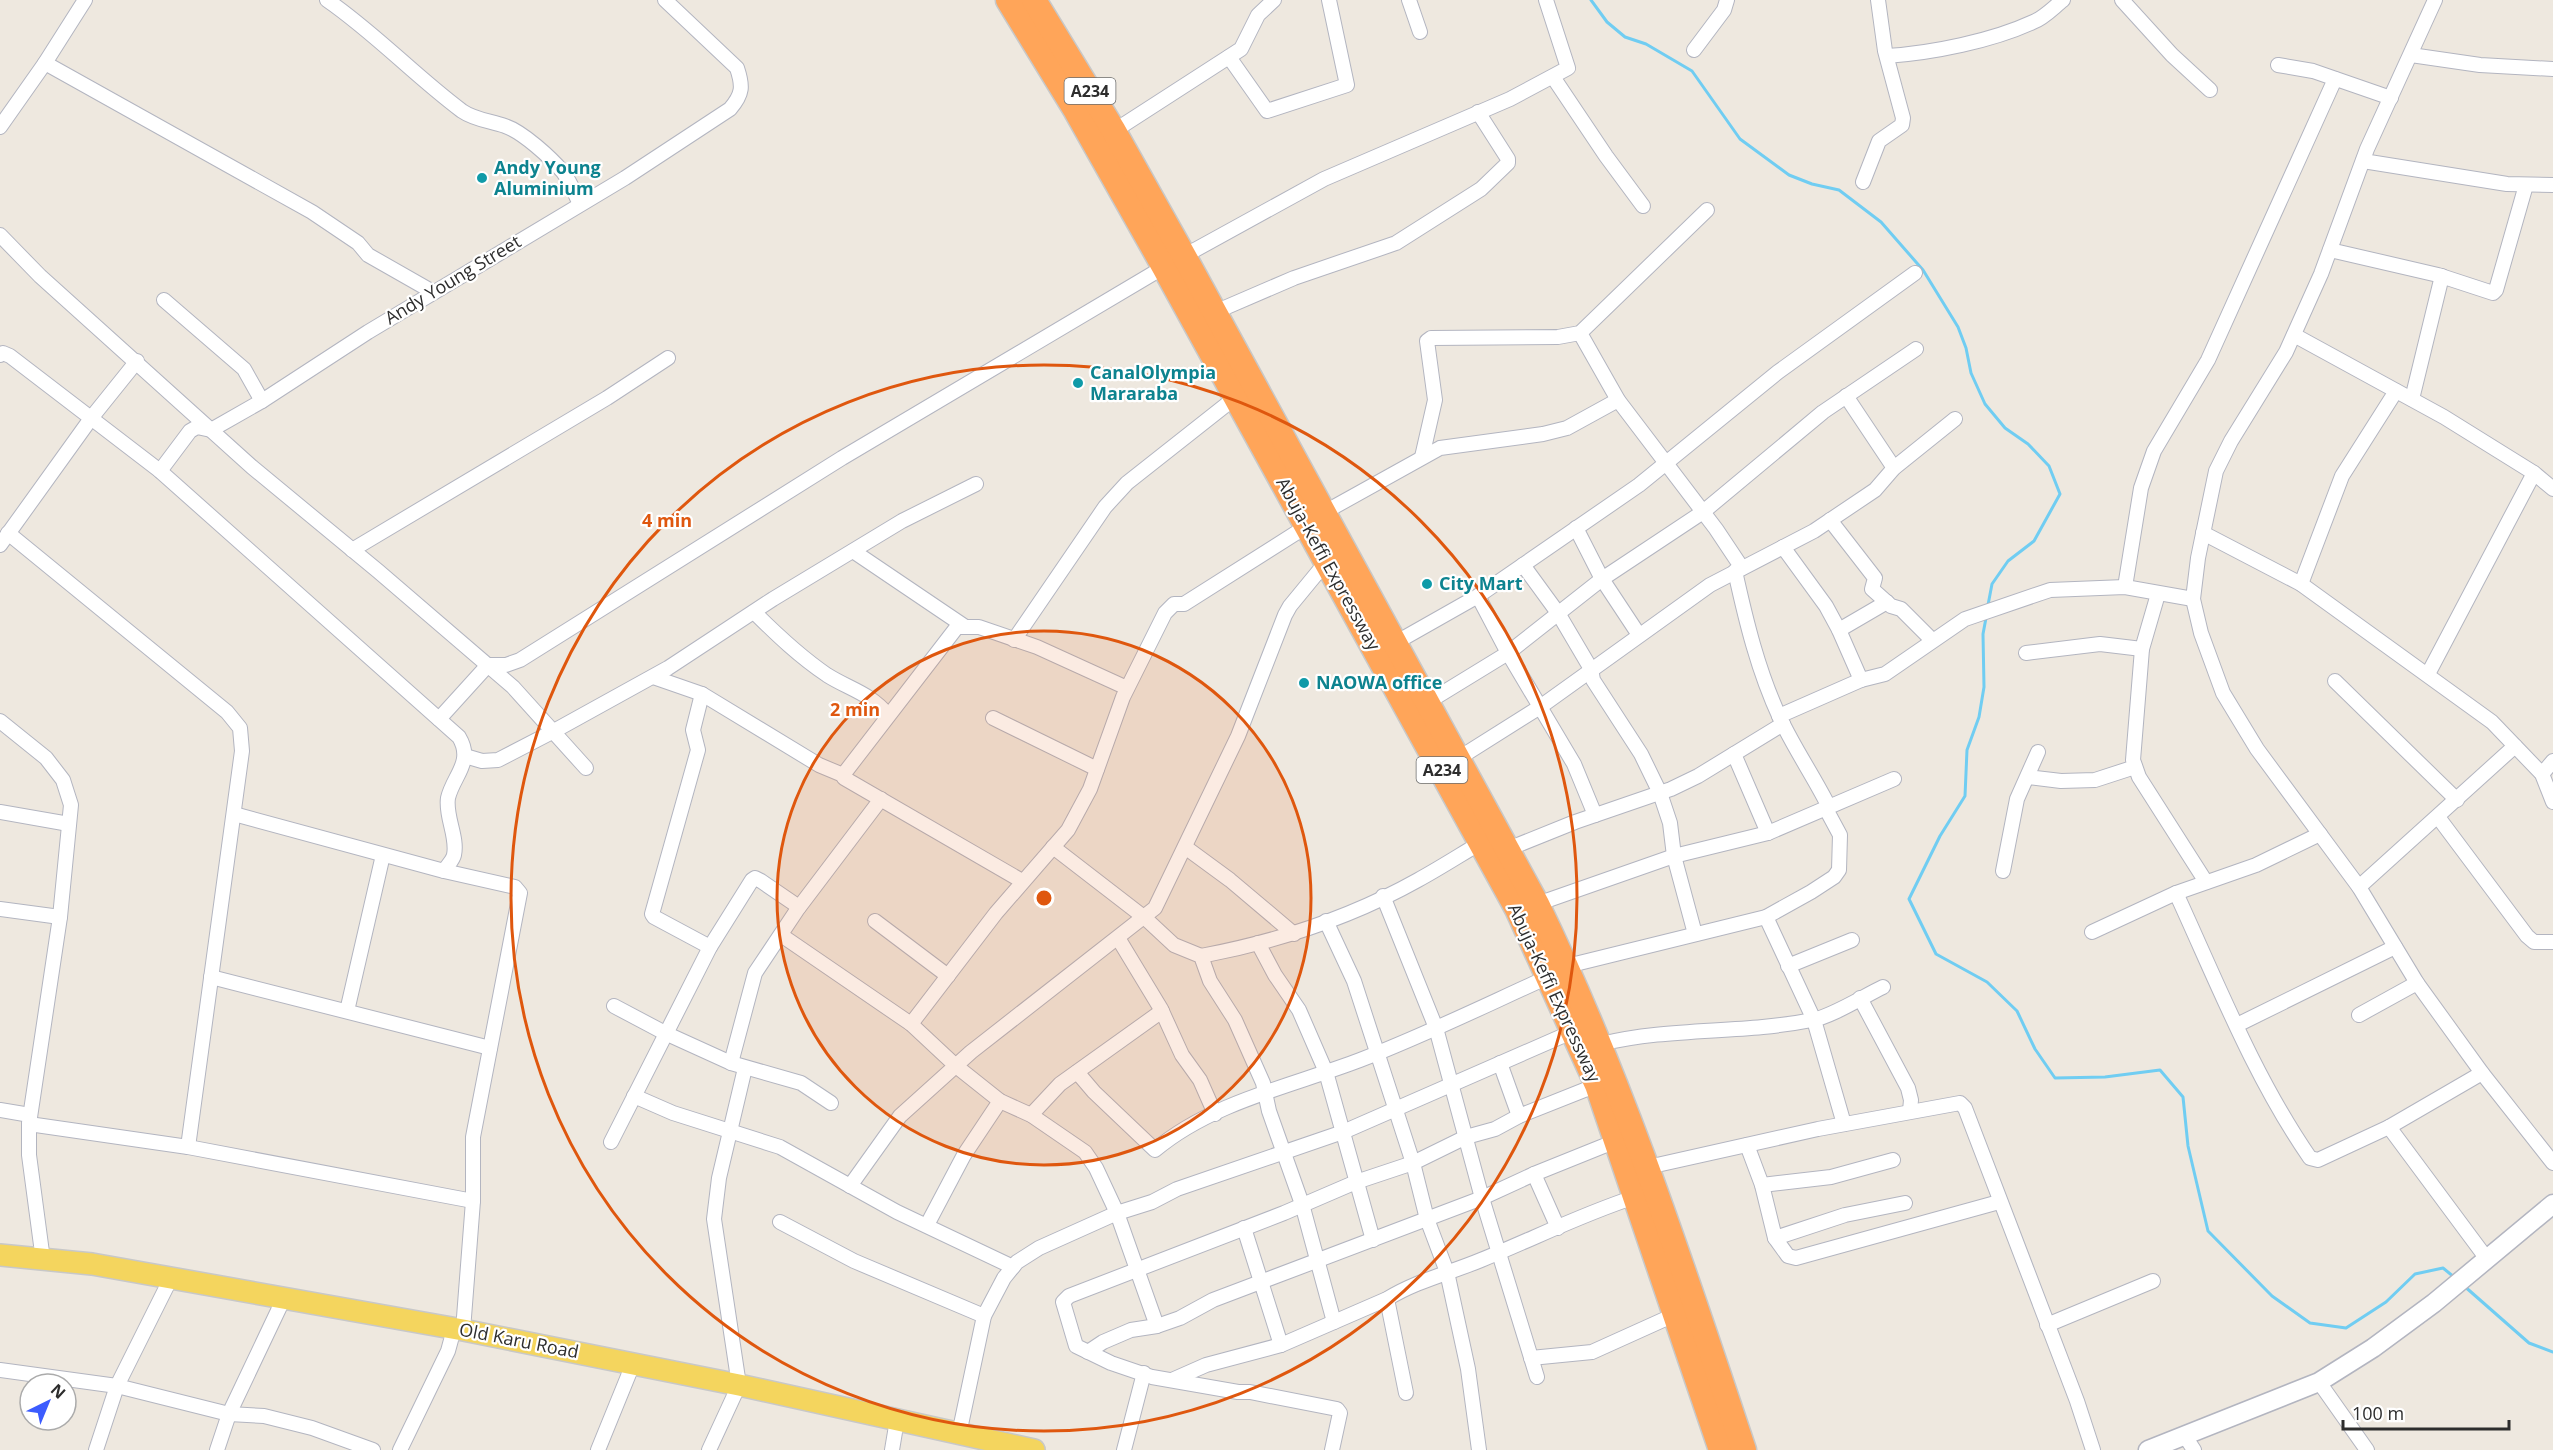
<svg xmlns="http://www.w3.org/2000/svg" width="2553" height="1450" font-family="'Open Sans',sans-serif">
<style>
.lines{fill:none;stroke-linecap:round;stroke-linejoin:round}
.stream{stroke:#70cdf2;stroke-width:3}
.street-casing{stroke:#b3b5c0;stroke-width:16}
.secondary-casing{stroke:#b3b5c0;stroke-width:21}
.primary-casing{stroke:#c8c8c8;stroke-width:24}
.highway-casing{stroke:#c8c8c8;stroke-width:27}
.street{stroke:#fff;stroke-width:14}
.secondary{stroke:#fff;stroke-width:18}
.primary{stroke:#f4d55e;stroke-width:21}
.highway{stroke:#ffa559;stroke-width:24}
.ring{fill:none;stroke:#df570e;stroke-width:3}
.culture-dot{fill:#0f9aa8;stroke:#fff;stroke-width:2}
.labels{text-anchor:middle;stroke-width:4.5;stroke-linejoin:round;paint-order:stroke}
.shield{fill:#fff;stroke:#6c6c6c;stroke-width:1.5}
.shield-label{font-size:16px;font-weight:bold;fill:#2d2d2d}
.culture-label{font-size:18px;font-weight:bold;fill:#0d838f;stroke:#fff;text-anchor:start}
.street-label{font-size:18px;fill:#2d2d2d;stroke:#fff}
.centre{fill:#df570e;stroke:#fff;stroke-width:3}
.ring-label{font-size:18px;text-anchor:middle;font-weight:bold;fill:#df570e;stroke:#fff;stroke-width:4.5;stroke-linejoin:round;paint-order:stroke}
</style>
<rect width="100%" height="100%" fill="#eee8df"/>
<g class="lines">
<g class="stream">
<path d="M1591,0L1607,22L1625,37L1646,44L1692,71L1740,139L1789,175L1812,184L1839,190L1881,222L1923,270L1958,327L1966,348L1971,373L1985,404L2005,428L2028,444L2049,466L2060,494L2034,541L2008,561L1992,584L1988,605"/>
<path d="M1986,618L1983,634L1984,687L1979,717L1967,750L1965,796L1940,836L1909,899L1936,954L1987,982L2017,1011L2035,1049L2055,1078L2105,1077L2160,1070L2183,1097L2188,1146L2208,1231L2272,1296L2310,1323L2346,1328L2386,1302L2415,1274L2443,1268L2454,1277"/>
<path d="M2463,1285L2529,1343L2553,1352"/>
</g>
<defs>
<g id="street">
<path d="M327,0C375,33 415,76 462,111C475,120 491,121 505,126C523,132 551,158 563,172C570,181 575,194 580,204"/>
<path d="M1409,0L1420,32"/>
<path d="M2122,0L2172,55L2210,90"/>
<path d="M2435,0L2367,149L2321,274L2286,352L2231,441L2216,471L2198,558L2193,599L2201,633L2223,693L2257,749L2359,887L2417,983L2482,1073L2553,1163"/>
<path d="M1694,50L1724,10L1727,0"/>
<path d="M2411,55L2480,65L2553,69"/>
<path d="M1887,56C1932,53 1992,41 2033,22C2044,18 2054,7 2063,0"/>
<path d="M1229,57L1267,111L1347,85L1329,0"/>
<path d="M45,63L312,212L358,243L368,255L433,292"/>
<path d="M2278,65L2313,71L2391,98"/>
<path d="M1553,77L1606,156L1643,206"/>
<path d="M0,127L45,63L85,0"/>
<path d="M1114,131L1241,49L1258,15L1274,0"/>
<path d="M2363,161L2507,184L2553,185"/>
<path d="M1863,182L1879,141L1902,125L1903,118L1885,51L1878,0"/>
<path d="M0,235L40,276L252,467L378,571L513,687L586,768"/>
<path d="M2330,250L2438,275L2493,293L2496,290L2526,185"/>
<path d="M1184,256L1324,179L1510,99L1568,68L1546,0"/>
<path d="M164,300L244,369L262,401"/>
<path d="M1215,312L1294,278L1396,243L1481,189L1508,163V159L1478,112"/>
<path d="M1580,333L1618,400L1716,529L1742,568"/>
<path d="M2294,335L2444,417L2534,473L2553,489"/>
<path d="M0,355L3,353L10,356L160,471L459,737C474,762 453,776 448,798C445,816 458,837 454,855C453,860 447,866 444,871"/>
<path d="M1846,396L1894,468"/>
<path d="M2412,399L2442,276"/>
<path d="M1422,457L1435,400L1427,341L1431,338L1558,337L1580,333L1707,210"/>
<path d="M160,471L190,431L197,427L211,430L262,401L368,332L625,178L730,109C743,94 743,86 737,68L665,0"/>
<path d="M1323,513L1440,448L1543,434L1567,428L1618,400"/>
<path d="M1830,520L1875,578L1872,589L1891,606L1901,609L1932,640"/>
<path d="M1576,528L1602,579L1639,635"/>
<path d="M8,533L227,712L240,728L242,751L188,1147"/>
<path d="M2203,533L2301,584L2492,722L2542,774L2553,802"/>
<path d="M0,545L92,417L137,361"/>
<path d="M1783,547L1826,606L1839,630L1861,680"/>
<path d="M352,550L607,398L668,358"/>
<path d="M853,551L964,626"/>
<path d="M1523,565L1558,613L1591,669L1593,680L1641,754L1660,793L1670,823L1674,856L1695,934"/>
<path d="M1735,571C1746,621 1758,671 1780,718C1794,748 1814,777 1829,807"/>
<path d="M2301,584L2342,476L2396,391"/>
<path d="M2125,587L2141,488L2154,451L2208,360L2335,79"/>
<path d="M2158,594L2142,649L2133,760L2139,777L2206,882"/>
<path d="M1478,596L1508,653L1574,764L1595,815"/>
<path d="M754,612C777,635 799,656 827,675C849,689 870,693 888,715"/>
<path d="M1839,630L1887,602"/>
<path d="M1014,640L1105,507L1127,483L1236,397"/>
<path d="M1395,643L1478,596L1639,485L1778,372L1915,273"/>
<path d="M2026,653L2100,644L2142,649"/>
<path d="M2428,674L2534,473"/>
<path d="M653,677L702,694L819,765L843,775"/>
<path d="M2335,681L2457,800"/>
<path d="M702,694L693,730L698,750L652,914L654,917L710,947"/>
<path d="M1428,702L1508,653L1602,579L1703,512L1823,412L1916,349"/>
<path d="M1779,716L1861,680L1885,674L1965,619L2050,590L2125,587L2193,599"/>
<path d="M993,718L1097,769"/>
<path d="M439,719L488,665H506L520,660L842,458L1164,267"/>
<path d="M0,721L46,758L63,780L71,805L60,917L29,1124V1155L43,1260"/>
<path d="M1734,754L1768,833"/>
<path d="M465,756L482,761L498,760L554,731L668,668L773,599L902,521L976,484"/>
<path d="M1459,758L1540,707L1710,585L1814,531L1875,490L1894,468L1955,419"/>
<path d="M2542,774L2553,761"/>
<path d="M2028,777L2061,781L2095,780L2135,767"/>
<path d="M0,812L69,824"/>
<path d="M234,814L444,871L515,887L520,893L473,1137V1201L463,1330"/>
<path d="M2438,817L2527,936L2534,942H2553"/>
<path d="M1053,847L1145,918L1174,945L1201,956L1210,981L1235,1020L1263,1083L1269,1111L1302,1204L1334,1322"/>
<path d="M1185,847L1230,880L1294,934"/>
<path d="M1508,849L1575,822L1671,789L1698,776L1783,724"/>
<path d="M2003,871L2017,799L2038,752"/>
<path d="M1022,881L844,778L843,775L957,627H979L1037,647L1127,688"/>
<path d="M2359,887L2515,746"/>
<path d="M2176,893C2217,982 2254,1077 2310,1158L2318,1160L2389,1127L2482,1073"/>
<path d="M1383,896L1436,1028L1482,1198L1537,1377"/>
<path d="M1537,904L1674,856L1768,833L1894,779"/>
<path d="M0,909L60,917"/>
<path d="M1766,917L1814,1020L1844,1124"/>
<path d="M875,921L948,976"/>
<path d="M1326,921L1354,981L1413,1163L1427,1219L1447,1272L1468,1369L1479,1450"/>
<path d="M2092,932L2176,893L2256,865L2320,834"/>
<path d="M781,935L911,1024L956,1066L1000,1101L1031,1115L1085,1152L1096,1168L1117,1213L1157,1326"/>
<path d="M1118,938L1161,1009L1182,1055L1200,1080L1215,1114"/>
<path d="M1258,943L1275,975L1299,1010L1326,1072L1373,1240"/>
<path d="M1201,956C1275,942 1352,917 1418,880C1440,868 1460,855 1482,842"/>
<path d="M1567,966L1766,917L1811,892L1834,877L1839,870L1840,835L1826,809"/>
<path d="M1788,966L1852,940"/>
<path d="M211,977L490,1048"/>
<path d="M1860,998L1908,1088L1911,1100L1910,1111"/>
<path d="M614,1006L665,1033L731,1063L801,1083L831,1103"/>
<path d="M347,1011L383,855"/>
<path d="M2359,1015L2417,983"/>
<path d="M911,1024L996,913L1068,830L1090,789L1123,697L1165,613L1174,604H1184L1307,526"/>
<path d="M2237,1025L2395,947"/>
<path d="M1601,1044C1670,1027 1742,1034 1812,1020C1831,1017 1864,996 1883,987"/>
<path d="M731,1063L755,973L797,910L881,799"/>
<path d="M1500,1063L1519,1116"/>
<path d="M1077,1072L1094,1092L1155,1150C1212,1102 1292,1086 1360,1060C1423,1036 1486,1005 1548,977"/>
<path d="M634,1096L673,1113L780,1147L897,1212L1013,1267"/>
<path d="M0,1110L30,1115"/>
<path d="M1031,1115L1060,1084L1162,1011"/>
<path d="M29,1124L188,1147L473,1201"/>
<path d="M2389,1127L2487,1259"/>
<path d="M611,1142L710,947L752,880L755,878L761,881L799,907"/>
<path d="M1747,1145L1762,1185L1775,1238L1788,1256L1796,1258L1999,1202"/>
<path d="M1648,1167L1818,1129L1960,1103L1965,1108L2077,1401L2093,1450"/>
<path d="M1534,1174L1558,1228"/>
<path d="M1762,1185L1831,1177L1893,1160"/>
<path d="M850,1186L900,1116L971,1052L1155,908L1238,736L1285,615L1290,606L1327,561"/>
<path d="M780,1222L854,1261L984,1316"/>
<path d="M927,1225L964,1155L1000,1101"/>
<path d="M1244,1228L1281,1345"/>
<path d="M1775,1238L1845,1215L1905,1203"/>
<path d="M1387,1299L1406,1393"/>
<path d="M2047,1325L2153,1281"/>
<path d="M1088,1352L1103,1342L1131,1330L1157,1326L1180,1318L1213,1300L1482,1198L1534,1174L1616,1141"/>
<path d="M1531,1358L1592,1352L1674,1315"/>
<path d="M0,1370L117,1386L229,1414L264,1416L312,1428L373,1450"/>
<path d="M1172,1380L1206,1365L1281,1345L1387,1299C1416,1281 1450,1273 1481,1260C1533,1239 1582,1214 1635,1197"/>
<path d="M2319,1382L2367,1450"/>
<path d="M959,1434L984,1316L1004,1278L1017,1262L1039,1248L1117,1213L1152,1202L1177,1189L1343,1132L1574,1031"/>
<path d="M2185,1436L2194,1450"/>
<path d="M96,1450L117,1386L171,1278"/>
<path d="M217,1450L229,1414L284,1298"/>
<path d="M400,1450L448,1351L454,1329"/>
<path d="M598,1450L633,1364"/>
<path d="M709,1450L739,1385L714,1219L719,1178L745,1068"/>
<path d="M892,1450L897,1420"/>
<path d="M1124,1450L1144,1373"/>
<path d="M1332,1450L1340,1413L1337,1409L1250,1392H1238L1152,1377L1111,1363L1076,1346L1063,1302L1069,1296L1284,1213L1356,1182L1413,1163L1466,1137L1495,1129L1519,1116L1597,1085"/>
</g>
<path id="secondary" d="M2148,1450L2319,1382L2373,1348L2434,1303L2553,1204"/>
<path id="primary" d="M0,1255L92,1264L463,1330L739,1385L1034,1450"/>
<g id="highway">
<path d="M1008,0L1076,111L1164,267L1517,909L1597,1085L1721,1450"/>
<path d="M1034,0L1114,131L1184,256L1537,904C1622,1080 1682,1265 1744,1450"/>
</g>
</defs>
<use href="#street" class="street-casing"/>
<use href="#secondary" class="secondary-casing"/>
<use href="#primary" class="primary-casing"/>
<use href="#highway" class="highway-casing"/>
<use href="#street" class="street"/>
<use href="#secondary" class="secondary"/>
<use href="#primary" class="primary"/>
<use href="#highway" class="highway"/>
</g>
<circle cx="1044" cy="898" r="267" fill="#df570e" fill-opacity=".12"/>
<g class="ring">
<circle cx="1044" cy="898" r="267"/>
<circle cx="1044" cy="898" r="533"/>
</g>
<g class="culture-dot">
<circle cx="482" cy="178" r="6"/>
<circle cx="1078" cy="383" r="6"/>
<circle cx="1427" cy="584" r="6"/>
<circle cx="1304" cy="683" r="6"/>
</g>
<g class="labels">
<g class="shield">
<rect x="1064.5" y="78" width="51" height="26" rx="4.5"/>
<rect x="1416.5" y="757" width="51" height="26" rx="4.5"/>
</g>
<g class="shield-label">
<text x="1090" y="97">A234</text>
<text x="1442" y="776">A234</text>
</g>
<g class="culture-label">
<text x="494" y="174">Andy Young<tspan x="494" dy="21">Aluminium</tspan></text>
<text x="1090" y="379">CanalOlympia<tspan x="1090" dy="21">Mararaba</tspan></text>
<text x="1439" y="590">City Mart</text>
<text x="1316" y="689">NAOWA office</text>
</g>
<g class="street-label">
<text transform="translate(453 280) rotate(-31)" y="6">Andy Young Street</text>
<text transform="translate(1328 564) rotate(61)" y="6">Abuja-Keffi Expressway</text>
<text transform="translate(1554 993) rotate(65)" y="6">Abuja-Keffi Expressway</text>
<text transform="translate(519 1341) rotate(11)" y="6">Old Karu Road</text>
</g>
</g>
<circle cx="1044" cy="898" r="9" class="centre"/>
<g class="ring-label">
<text x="667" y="527">4 min</text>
<text x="855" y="716">2 min</text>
</g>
<g transform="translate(48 1402) rotate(43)"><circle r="28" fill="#ffffff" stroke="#ababab" stroke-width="1.5"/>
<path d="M0-4.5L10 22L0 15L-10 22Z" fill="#3c5cfe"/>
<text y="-9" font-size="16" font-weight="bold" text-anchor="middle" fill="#2d2d2d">N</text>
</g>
<path d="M2343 1420v9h166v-9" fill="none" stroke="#2d2d2d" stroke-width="3"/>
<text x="2352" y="1420" font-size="18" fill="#2d2d2d" stroke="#ffffff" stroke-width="4.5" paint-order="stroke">100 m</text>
</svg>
